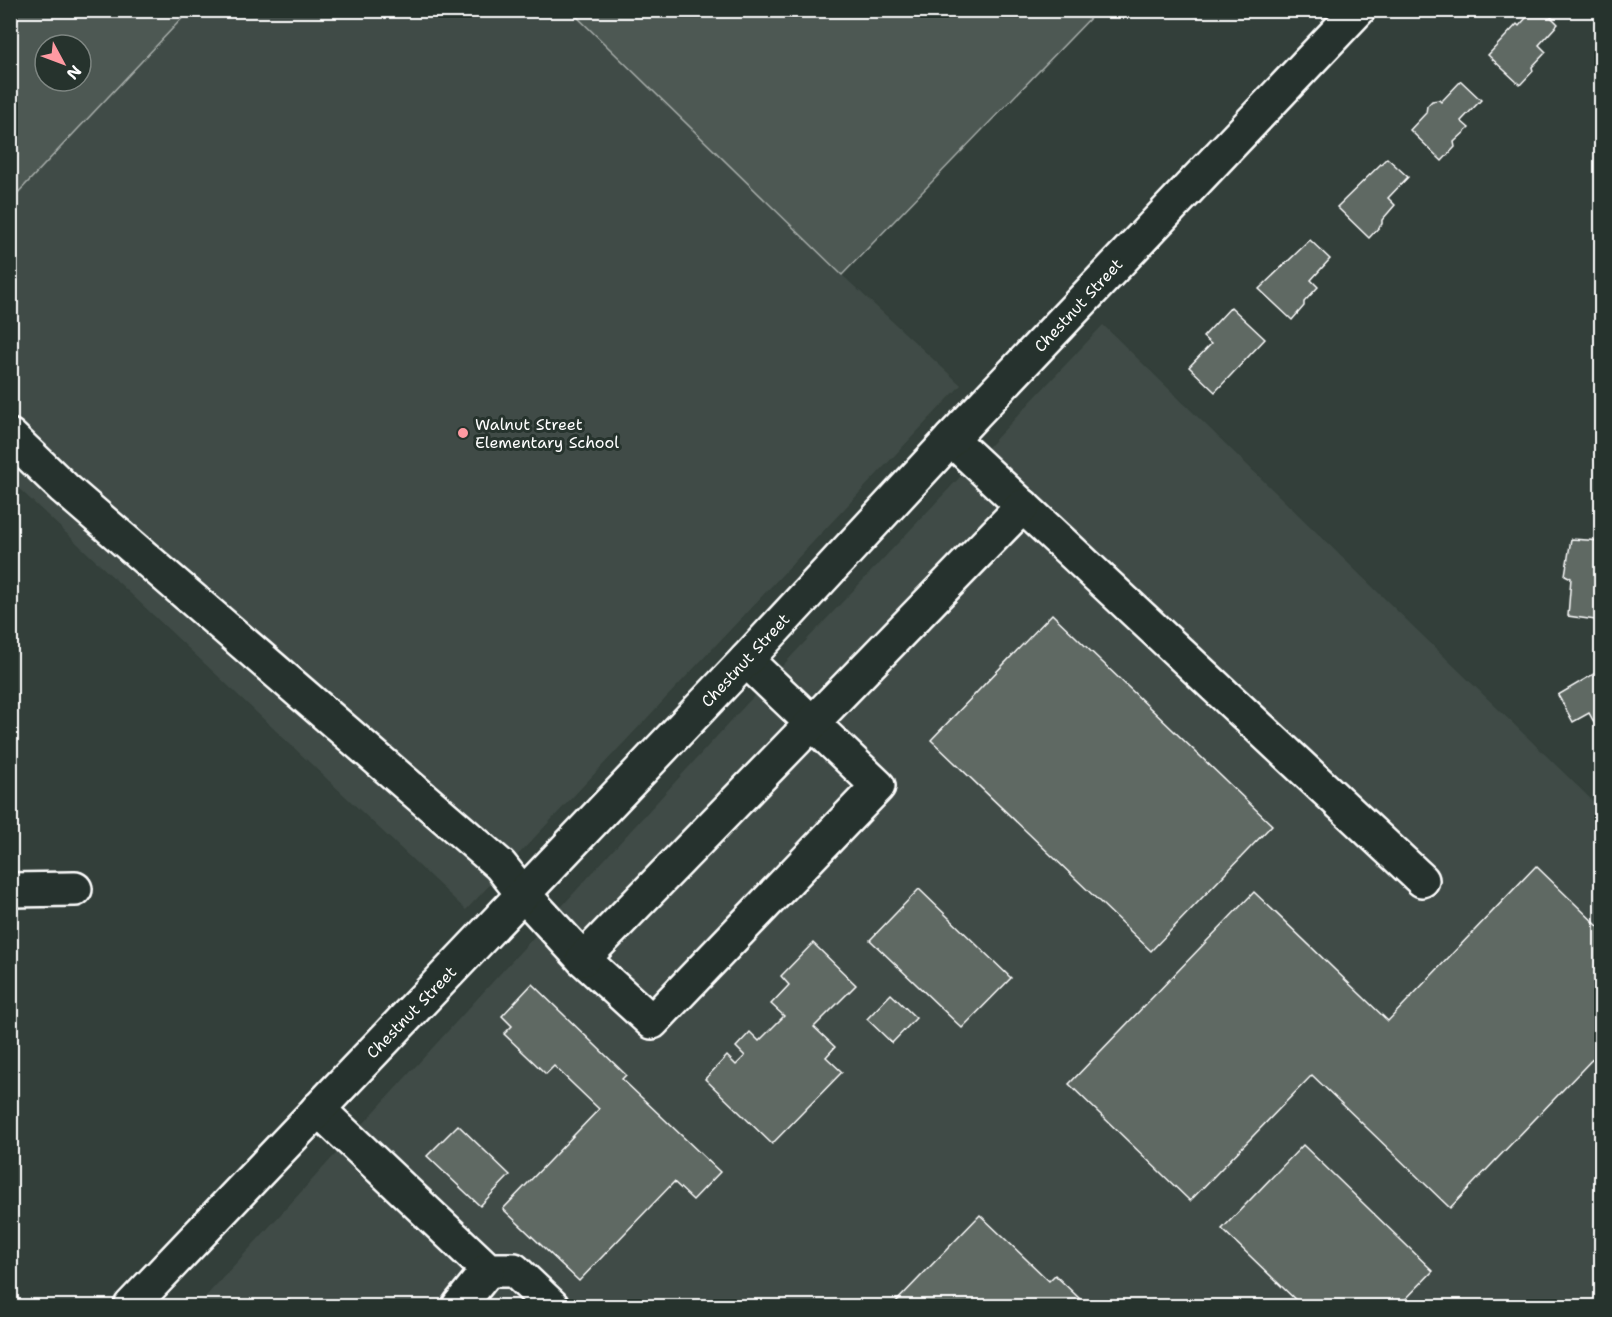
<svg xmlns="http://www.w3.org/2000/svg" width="1612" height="1317" font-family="'Shantell Sans',sans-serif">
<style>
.built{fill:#404c47;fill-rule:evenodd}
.green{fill:#4d5853;stroke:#a6aca9;stroke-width:1.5;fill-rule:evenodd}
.building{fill:#5f6964;stroke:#fff;stroke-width:1.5}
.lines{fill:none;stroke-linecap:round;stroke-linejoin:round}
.minor-casing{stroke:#fff;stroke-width:38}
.minor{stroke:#26332d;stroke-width:33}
.poi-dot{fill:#ff9aa2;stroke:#26332d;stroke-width:2}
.labels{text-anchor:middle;stroke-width:6;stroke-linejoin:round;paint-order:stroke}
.street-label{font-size:16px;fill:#fff;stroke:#26332d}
.poi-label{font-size:16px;fill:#fff;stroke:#26332d;text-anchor:start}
</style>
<rect width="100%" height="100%" fill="#333f3a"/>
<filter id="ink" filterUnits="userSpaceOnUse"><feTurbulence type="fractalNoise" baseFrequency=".0167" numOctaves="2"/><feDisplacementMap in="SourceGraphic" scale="12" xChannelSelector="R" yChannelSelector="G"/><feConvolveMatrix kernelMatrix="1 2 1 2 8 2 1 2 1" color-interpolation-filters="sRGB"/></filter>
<g filter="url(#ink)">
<g class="built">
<path d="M10,11H571L842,275L961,385L466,910L11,481ZM45,45H81V81H45Z"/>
<path d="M1103,325L1601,809V1306H197L740,711Z"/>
</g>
<g class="green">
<path d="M11,10L189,11L11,200L10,11ZM45,45H81V81H45Z"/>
<path d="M571,11H1097L842,275Z"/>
</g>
<g class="building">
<path d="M1533,10H1544L1558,24L1539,45L1546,52L1532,67L1533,71L1520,85L1488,55L1517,24L1519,26Z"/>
<path d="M1461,81L1481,100L1461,121L1469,128L1454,142L1455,147L1442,161L1410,130L1426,113L1427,106L1432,101L1439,100L1441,102Z"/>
<path d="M1387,158L1408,177L1388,198L1395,205L1382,220V224L1369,238L1337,207Z"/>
<path d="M1310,240L1330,259L1311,280L1318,287L1304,302V306L1292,320L1259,289Z"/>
<path d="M1231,307L1265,339L1215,392L1189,367L1211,344L1203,337Z"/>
<path d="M1571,539L1602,541V621L1568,616L1571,578L1565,575Z"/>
<path d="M1052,614L1272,825L1151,951L931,740Z"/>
<path d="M1602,669V737L1589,713L1573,722L1558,695Z"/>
<path d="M1536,866L1602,930V1049L1450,1208L1312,1075L1190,1201L1069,1084L1254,892L1388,1021Z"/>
<path d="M919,889L1011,978L962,1028L870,940Z"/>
<path d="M813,943L856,985L814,1027L835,1047L826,1057L842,1072L772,1144L705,1079L727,1056L736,1065L745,1056L736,1047L750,1032L759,1041L784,1016L771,1004L789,985L781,976Z"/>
<path d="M532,984L626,1075L622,1079L720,1172L693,1200L674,1182L579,1281L503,1209L599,1109L554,1066L546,1074L504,1034L512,1026L502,1016Z"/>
<path d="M891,994L916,1018L892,1043L867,1019Z"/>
<path d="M458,1125L510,1175L480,1206L427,1156Z"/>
<path d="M1303,1145L1433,1271L1399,1306H1302L1222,1229Z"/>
<path d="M980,1215L1049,1281L1055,1275L1080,1299L1073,1306H892Z"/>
<path d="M289,1300L296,1306H283Z"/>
</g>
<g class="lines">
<defs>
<g id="minor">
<path d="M10,436L64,488L500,865L523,894L583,959L652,1022L878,786L746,660"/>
<path d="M951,439L1422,880"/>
<path d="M10,890L75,889"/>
<path d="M583,959L1023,506"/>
<path d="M318,1109L488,1270H514L552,1306"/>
<path d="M131,1306L746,660L951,439L1358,10"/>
<path d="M459,1306L488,1270"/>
</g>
</defs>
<use href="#minor" class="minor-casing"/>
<use href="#minor" class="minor"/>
</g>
</g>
<circle class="poi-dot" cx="463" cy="433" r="6"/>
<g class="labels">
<g class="street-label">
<text transform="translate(1078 305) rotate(-47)" y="6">Chestnut Street</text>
<text transform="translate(745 660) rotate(-47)" y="6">Chestnut Street</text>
<text transform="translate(411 1012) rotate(-46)" y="6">Chestnut Street</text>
</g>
<g class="poi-label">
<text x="475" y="430">Walnut Street<tspan x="475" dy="18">Elementary School</tspan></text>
</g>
</g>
<rect width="1612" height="1317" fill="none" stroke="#26332d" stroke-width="36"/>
<rect x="18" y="18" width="1576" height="1281" fill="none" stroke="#fff" stroke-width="2" filter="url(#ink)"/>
<g transform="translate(63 63) rotate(131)"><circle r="28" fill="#26332d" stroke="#7d8581" stroke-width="1.5"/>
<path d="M0-4.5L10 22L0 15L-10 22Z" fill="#ff9aa2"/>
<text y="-9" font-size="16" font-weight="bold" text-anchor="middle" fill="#ffffff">N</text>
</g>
</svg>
